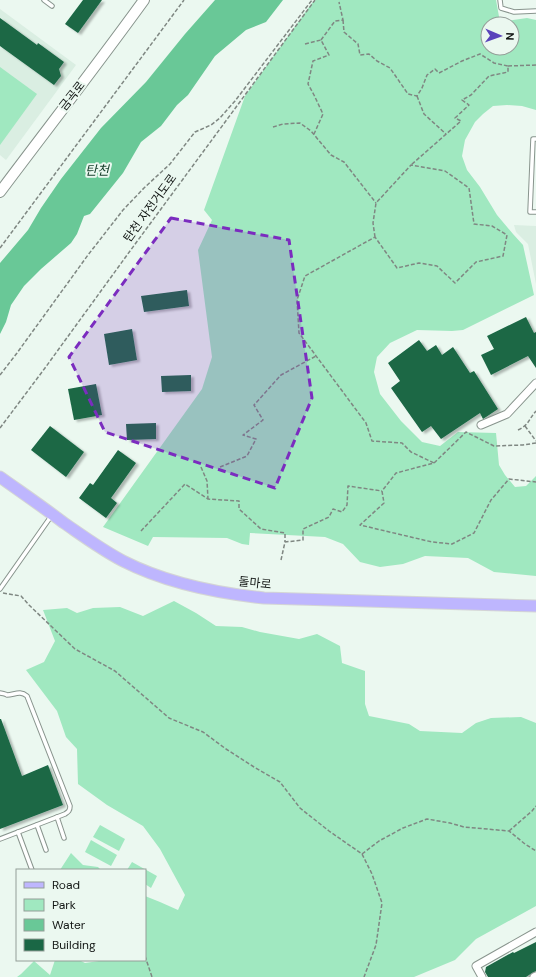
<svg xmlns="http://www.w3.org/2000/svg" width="536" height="977" font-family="'DM Sans','Noto Sans KR',sans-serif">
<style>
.built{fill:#daeee2}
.green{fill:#a0e8c0;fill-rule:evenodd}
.water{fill:#69c897}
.building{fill:#1a6745;filter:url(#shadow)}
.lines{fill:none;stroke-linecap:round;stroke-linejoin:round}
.lane-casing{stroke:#88948d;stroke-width:5.5}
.street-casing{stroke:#88948d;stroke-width:9}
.secondary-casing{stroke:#88948d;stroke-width:12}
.primary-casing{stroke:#d4d5d5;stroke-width:13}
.path{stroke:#7f8782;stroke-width:1.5;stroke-dasharray:4 2;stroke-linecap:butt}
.lane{stroke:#fff;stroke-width:3.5}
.street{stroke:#fff;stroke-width:7}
.secondary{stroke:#fff;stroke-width:10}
.primary{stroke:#beb6fe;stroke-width:11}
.marked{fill:#7b2cbf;fill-opacity:0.2;stroke:#7b2cbf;stroke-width:3;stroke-dasharray:8 5;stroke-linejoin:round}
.labels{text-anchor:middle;stroke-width:4;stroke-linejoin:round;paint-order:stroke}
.street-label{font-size:12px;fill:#121614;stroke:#ebf8f0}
.water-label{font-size:13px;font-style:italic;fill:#123b28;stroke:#ebf8f0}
</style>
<defs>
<filter id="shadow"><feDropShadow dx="3" dy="2" stdDeviation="1" flood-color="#0004"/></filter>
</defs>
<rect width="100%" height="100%" fill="#ebf8f0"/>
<g class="built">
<path d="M0,9L76,65L6,160L0,155Z"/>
<path d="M514,225L536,226V284L528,244L516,232Z"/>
</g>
<g class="green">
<path d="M316,0H496L500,22L527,18L536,20V110L522,106L507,105L493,106L483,114L475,122L465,140L462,156L467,170L480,187L497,215L513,234L523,245L534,295L463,330L452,331L417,330L390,343L377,357L374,372L380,394L401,421L422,442L440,446L458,432L496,433L499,465L505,475L515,487L526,486L536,476V576L494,572L468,558L425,556L403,564L380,567L360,562L343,544L325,537L250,533L249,545L242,544L227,538L153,537L148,546L103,527L202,389L212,357L198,250L212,220L204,210L245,96L312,3ZM488,24H512V48H488Z"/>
<path d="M0,67L37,94L0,145Z"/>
<path d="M174,601L196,613L216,626L242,627L260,632L299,639L317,634L340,646L342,663L365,671V704L369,716L409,724L420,731L462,733L476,723L491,718L521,717L536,723V906L476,939L455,960L414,977H17L21,974L34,961L50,975L55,960H79L85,963L99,961V960H145V896L160,902L178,910L185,895L160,849L143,826L107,805L78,784L77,749L66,737L57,711L26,670L44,662L55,641L43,610L67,608L77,613L93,608L120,607L143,616Z"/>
<path d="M100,825L125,839L119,851L93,837Z"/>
<path d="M91,840L117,855L111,866L85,852Z"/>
<path d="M71,853L83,865L98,867L101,870H60Z"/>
<path d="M132,862L157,876L151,888L145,884V870H127Z"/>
</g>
<path class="water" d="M215,0H283L266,22L246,30L215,56L188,95L177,105L161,126L141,142L123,173L90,214L84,216L77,234L71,243L41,269L24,286L11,305L6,322L0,334V263L28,230L41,208L61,179L101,128L146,82L185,34Z"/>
<g class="building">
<path d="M83,0H102L78,33L65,24Z"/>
<path d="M0,18L37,45L38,43L64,62L59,69L61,76L54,85L0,46Z"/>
<path d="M187,290L189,306L144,312L141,296Z"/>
<path d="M526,317L534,333L536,332V368L528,356L491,375L481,355L494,349L487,336Z"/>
<path d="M132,329L137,360L109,365L104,334Z"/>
<path d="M419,340L427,351L436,345L442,355L453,347L470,373L474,371L498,409L483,419L480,413L441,439L431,426L422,432L391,388L400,381L388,363Z"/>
<path d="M191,375V391L162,392L161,376Z"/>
<path d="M96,384L102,415L74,420L68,389Z"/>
<path d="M156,423V439L127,440L126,424Z"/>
<path d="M50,426L84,452L66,477L31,450Z"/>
<path d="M118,450L136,463L111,498L117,503L106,518L79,498L90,483L93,485Z"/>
<path d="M0,719H1L22,776L48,765L63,805L0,829Z"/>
<path d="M536,942V971L532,973L526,977H488L485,972L486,967L513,952L514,953Z"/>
</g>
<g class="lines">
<defs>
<g id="lane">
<path d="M44,0L52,6"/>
<path d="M500,0L501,8L514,12L536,11"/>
<path d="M536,139H533L530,212H536"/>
<path d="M0,589L52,515"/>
<path d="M0,693C1,693 6,694 7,695C14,695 20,690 27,696L70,806C70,811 68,812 65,814L0,839"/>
<path d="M57,817L64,838"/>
<path d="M37,825L46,850"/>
<path d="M18,832L32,870"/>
</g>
<g id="street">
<path d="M481,425L507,414L536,383"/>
<path d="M482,977L476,966L536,932"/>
<path d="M534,977L536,976"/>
</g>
<path id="secondary" d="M0,192C48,128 97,65 144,0"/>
<path id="primary" d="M0,477C21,492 43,507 64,523C83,536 102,550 123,561C166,583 216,593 264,598L536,606"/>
</defs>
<use href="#lane" class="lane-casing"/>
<use href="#street" class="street-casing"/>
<use href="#secondary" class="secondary-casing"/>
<use href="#primary" class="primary-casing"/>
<g class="path">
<path d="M343,20L344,32L358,44L360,55L369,54L377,61L390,68L408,94L417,96L422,88L427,75L435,69L439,73L462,61L480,54L494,63L508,66V72L489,76L471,95L462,100L469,105L455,118L461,121L411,165"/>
<path d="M321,40L335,21L343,20L339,2"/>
<path d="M305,44L321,40L329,55L313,61L308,84L314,95L323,114L314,134"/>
<path d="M508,66L536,65"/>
<path d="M417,96L424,114L446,134"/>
<path d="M273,127L283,124L300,123L311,131L331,155L344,162L376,203"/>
<path d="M375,237L373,223L376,203L411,165L445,171L469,188L474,224L492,226L507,235L503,256L476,262L455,283L437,266L419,263L397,268L375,237L305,276L297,300L299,333L366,423L372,441L402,443L411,452L434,463"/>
<path d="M0,248L184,0"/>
<path d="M0,375L17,353L88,255L123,210L144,188L170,164L195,132L211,125L220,118L235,101L312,0"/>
<path d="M525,426L536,441"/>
<path d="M0,428L45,368L130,251L315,0"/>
<path d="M518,430C530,424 528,420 536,411"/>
<path d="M536,443L523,445L494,446L466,432L434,463L396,473L382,491L384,503L360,525L432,542L452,544L474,533L491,500L509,479L536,482"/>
<path d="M201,467L207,481L208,499"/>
<path d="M220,467L247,456L256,439L243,435L263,420L254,405L281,375L316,356"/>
<path d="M141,531L185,484L208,499L239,501V509L261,529L285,533V542"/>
<path d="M281,560L285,542L303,540V529L329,517L333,509L342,512L347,505L348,486L382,491"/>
<path d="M3,593L21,596L29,605L75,649L115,671L169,718L203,732L226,749L254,767L280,782L300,808L329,831L362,854L372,874L382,903L376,945L364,977"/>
<path d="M509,831L532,811L536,806"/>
<path d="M362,854L379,841L403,828L427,819L450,823L464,827L509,831L525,844L536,851"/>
<path d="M145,956L152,977"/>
</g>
<use href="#lane" class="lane"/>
<use href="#street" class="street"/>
<use href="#secondary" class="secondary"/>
<use href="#primary" class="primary"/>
</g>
<path class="marked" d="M171,218L289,240L312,398L275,488L105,432L69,357Z"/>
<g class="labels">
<g class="street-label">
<text transform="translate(72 96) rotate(-52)" y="4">금곡로</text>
<text transform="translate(150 208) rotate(-54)" y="4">탄천 자전거도로</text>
<text transform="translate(255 583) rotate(6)" y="4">돌마로</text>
</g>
<g class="water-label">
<text x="97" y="175">탄천</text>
</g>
</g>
<rect x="16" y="869" width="130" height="92" fill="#ebf8f0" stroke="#949e98"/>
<rect x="24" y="882" width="20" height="6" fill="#beb6fe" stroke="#949e98"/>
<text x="52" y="889" font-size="12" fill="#121614">Road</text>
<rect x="24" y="899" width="20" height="12" fill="#a0e8c0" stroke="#949e98"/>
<text x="52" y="909" font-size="12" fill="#121614">Park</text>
<rect x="24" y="919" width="20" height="12" fill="#69c897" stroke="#949e98"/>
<text x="52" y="929" font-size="12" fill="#121614">Water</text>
<rect x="24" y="939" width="20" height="12" fill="#1a6745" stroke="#949e98"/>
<text x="52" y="949" font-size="12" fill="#121614">Building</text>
<g transform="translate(500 36) rotate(92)"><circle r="19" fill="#ebf8f0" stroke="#949e98"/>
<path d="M0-3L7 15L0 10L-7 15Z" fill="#5a43bb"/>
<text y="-6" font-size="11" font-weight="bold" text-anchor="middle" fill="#121614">N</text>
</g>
</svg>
